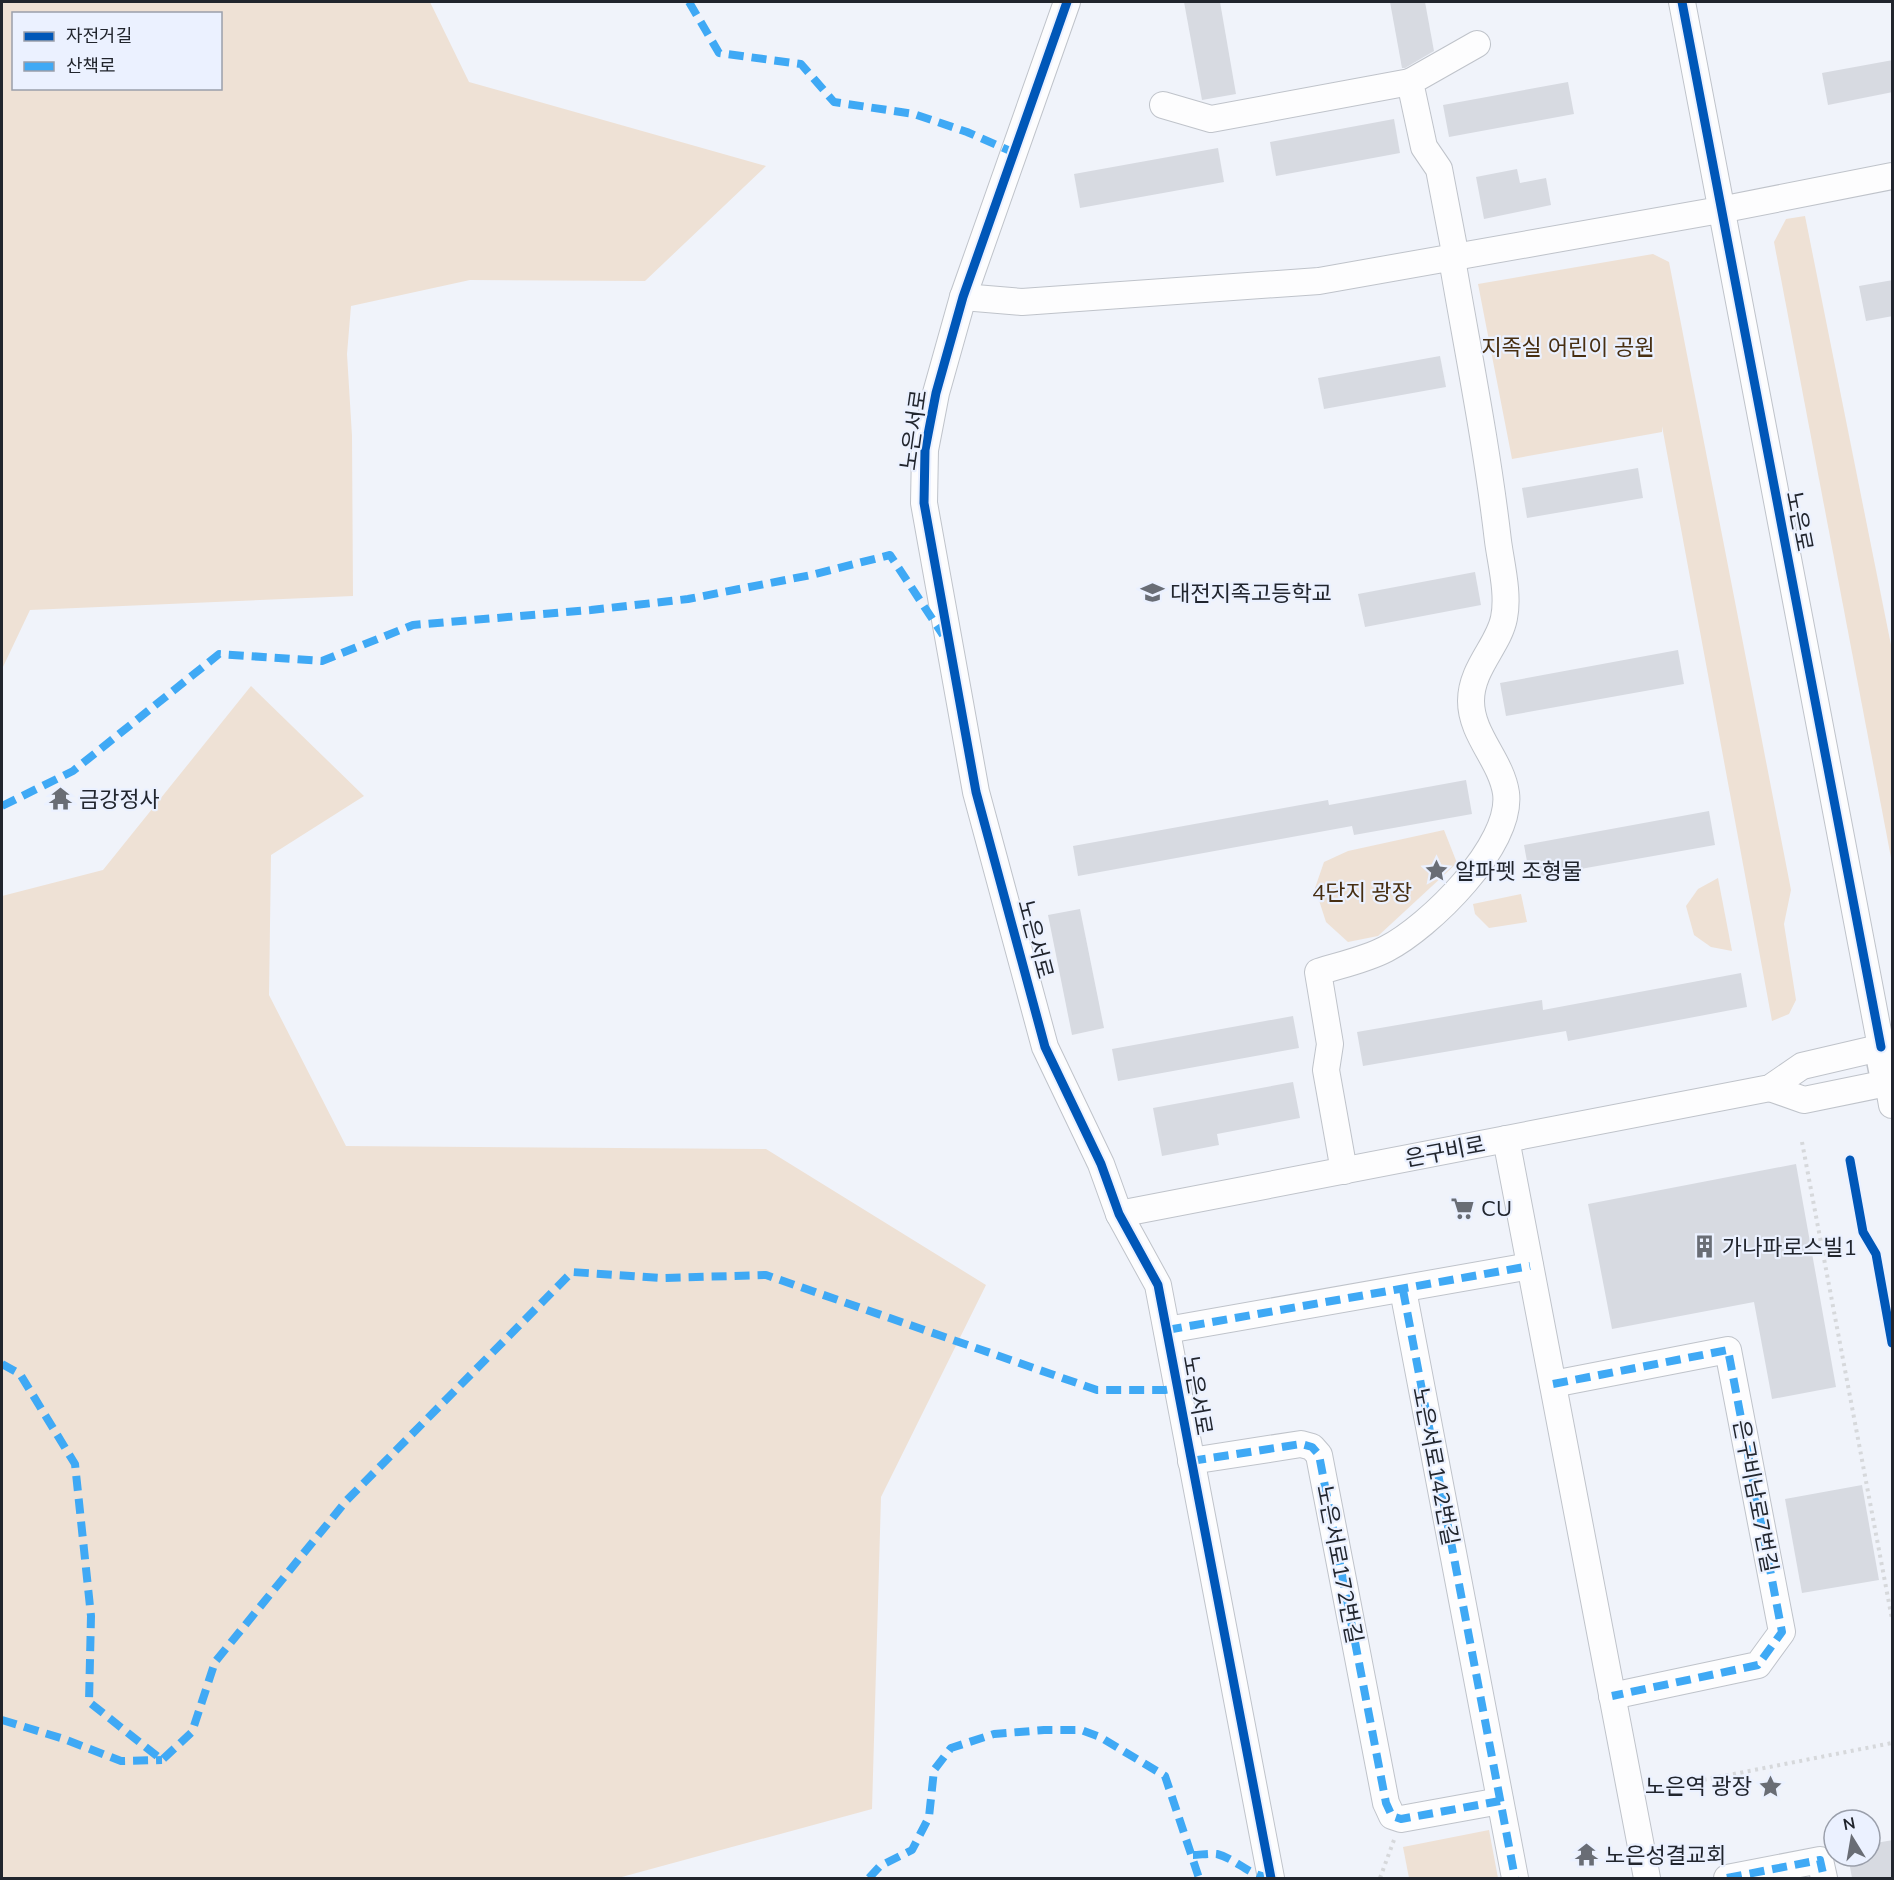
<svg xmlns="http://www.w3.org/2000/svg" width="1894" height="1880" font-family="Mulish,'Noto Sans KR',sans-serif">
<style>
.green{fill:#eee1d5;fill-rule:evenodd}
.building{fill:#d7dae1}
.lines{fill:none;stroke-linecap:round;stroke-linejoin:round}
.minor-casing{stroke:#bfc3ca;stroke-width:28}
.major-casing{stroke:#bfc3ca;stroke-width:36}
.path{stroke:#d6d8db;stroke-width:4;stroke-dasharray:3 4.5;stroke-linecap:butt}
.minor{stroke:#fdfdfe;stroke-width:26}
.major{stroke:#fdfdfe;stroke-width:33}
.quiet{stroke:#3fa9f5;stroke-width:8;stroke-dasharray:15 8;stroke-linecap:butt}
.cycleway-casing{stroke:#ebf1ff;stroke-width:13}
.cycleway{stroke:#0057b8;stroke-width:9}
.labels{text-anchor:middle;stroke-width:4.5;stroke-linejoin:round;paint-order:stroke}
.park-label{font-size:22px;fill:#472e11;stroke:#ebf1ff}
.street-label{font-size:22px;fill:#21252d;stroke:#ebf1ff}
.poi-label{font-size:22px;fill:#21252d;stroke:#ebf1ff;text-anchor:start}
</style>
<rect width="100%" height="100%" fill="#f0f3fa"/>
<g class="green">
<path d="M2,2H430L469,82L766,166L645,281L470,280L351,306L347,354L352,436L353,596L30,610L2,669ZM14,14H220V88H14Z"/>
<path d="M1805,216L1892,650V863L1774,242L1786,219Z"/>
<path d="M1653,254L1669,262L1791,890L1784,924L1796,1000L1789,1014L1772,1021L1662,426V432L1512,459L1478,284Z"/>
<path d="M251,686L364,796L271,855L269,995L346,1146L766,1149L986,1285L881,1497L872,1809L618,1878H2V896L103,870Z"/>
<path d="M1444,830L1457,863L1378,936L1348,942L1326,922L1315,888L1324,862L1348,851Z"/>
<path d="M1718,878L1732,951L1711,947L1694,935L1686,906L1698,889Z"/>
<path d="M1521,894L1527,922L1489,928L1475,914L1473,904Z"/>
<path d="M1489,1830L1498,1878H1409L1403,1847Z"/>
</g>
<g class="building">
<path d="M1184,2H1220L1236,94L1202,100Z"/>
<path d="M1390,2H1425L1434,51L1405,68H1402Z"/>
<path d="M1893,60V92L1828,105L1822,73Z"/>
<path d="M1568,82L1574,114L1449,137L1443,105Z"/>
<path d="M1394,119L1400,153L1276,176L1270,142Z"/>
<path d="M1218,148L1224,182L1080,208L1074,174Z"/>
<path d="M1517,169L1520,183L1546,178L1551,205L1484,219L1476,177Z"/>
<path d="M1893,280V316L1866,321L1859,286Z"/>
<path d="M1440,356L1446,387L1324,409L1318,378Z"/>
<path d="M1638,468L1643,498L1527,518L1522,488Z"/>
<path d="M1475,572L1481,605L1365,627L1358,594Z"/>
<path d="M1678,650L1684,684L1506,716L1500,683Z"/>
<path d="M1466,780L1472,814L1354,835L1352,826L1078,876L1073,846L1328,800L1329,805Z"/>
<path d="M1709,811L1715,845L1530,878L1524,845Z"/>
<path d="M1080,909L1104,1028L1072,1035L1048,915Z"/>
<path d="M1741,973L1747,1007L1568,1041L1566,1031L1363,1066L1357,1032L1542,1000L1543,1010Z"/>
<path d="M1293,1016L1299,1048L1118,1081L1112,1049Z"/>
<path d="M1293,1082L1300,1118L1217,1134L1219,1145L1162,1156L1153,1108Z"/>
<path d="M1796,1164L1836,1387L1772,1399L1754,1302L1612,1329L1588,1204Z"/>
<path d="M1862,1485L1879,1580L1802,1593L1785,1499Z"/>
<path d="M1893,1840V1878H1852L1848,1856H1870V1844Z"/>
</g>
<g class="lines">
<defs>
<g id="minor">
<path d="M1067,2L963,297L936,393L925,450L924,503L976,792L1045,1047L1101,1164L1119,1214L1158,1285L1271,1878"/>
<path d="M1682,2L1881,1047"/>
<path d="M1163,105L1211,119L1410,82"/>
<path d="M1456,258L1439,169L1424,147L1410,82L1477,44"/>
<path d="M963,297L1022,302L1319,281L1720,210L1892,176"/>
<path d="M1888,1082L1892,1105"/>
<path d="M1770,1088L1804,1100L1892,1082"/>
<path d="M1506,1139L1647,1878"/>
<path d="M1344,1171L1326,1070L1330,1044L1318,972C1340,965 1365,960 1386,949C1429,927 1513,845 1506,793C1501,760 1471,735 1471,701C1471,668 1499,645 1504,618C1509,594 1501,564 1498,541C1487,446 1468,352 1452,259"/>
<path d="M1119,1214L1770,1088L1802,1066L1892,1045"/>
<path d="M1403,1290L1515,1878"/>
<path d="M1167,1330L1530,1266"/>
<path d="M1553,1384L1728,1350L1782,1632L1758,1665L1612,1696"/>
<path d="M1191,1461L1301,1444L1312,1447L1319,1455L1386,1803L1392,1816L1401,1819L1500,1801"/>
<path d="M1727,1878L1820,1860L1824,1878"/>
</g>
<path id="major" d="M1881,1047L1888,1082"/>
</defs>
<use href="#minor" class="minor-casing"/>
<use href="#major" class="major-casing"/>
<g class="path">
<path d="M1802,1142L1892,1619"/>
<path d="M1652,1790L1892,1743"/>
<path d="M1380,1878L1394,1840"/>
</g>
<use href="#minor" class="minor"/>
<use href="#major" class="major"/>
<g class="quiet">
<path d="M689,2L719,53L801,64L834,102L914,114L967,132L1015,153"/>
<path d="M2,806L73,771L219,654L322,661L413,625L591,610L688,599L811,575L890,555L943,635"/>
<path d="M1403,1290L1515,1878"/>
<path d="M1167,1330L1530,1266"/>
<path d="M2,1364L20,1374L75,1464L91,1616L89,1702L162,1760L192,1732L215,1662L347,1500L572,1272L662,1278L766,1275L1097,1390H1165L1177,1388"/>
<path d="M1553,1384L1728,1350L1782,1632L1758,1665L1612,1696"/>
<path d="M1191,1461L1301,1444L1312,1447L1319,1455L1386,1803L1392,1816L1401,1819L1500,1801"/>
<path d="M2,1720L64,1739L121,1761L162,1760"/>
<path d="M1193,1855C1200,1855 1210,1853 1217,1854C1237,1859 1251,1878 1271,1877"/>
<path d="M869,1878L880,1866L912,1850L929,1817L934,1770L951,1748L994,1734L1044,1730H1081L1100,1737L1165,1776L1199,1878"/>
<path d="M1727,1878L1820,1860L1824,1878"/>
</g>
<defs>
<g id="cycleway">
<path d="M1067,2L963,297L936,393L925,450L924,503L976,792L1045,1047L1101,1164L1119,1214L1158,1285L1271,1878"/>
<path d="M1682,2L1881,1047"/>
<path d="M1850,1160L1863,1232L1876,1254L1892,1343"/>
</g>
</defs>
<use href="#cycleway" class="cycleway-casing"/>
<use href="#cycleway" class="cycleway"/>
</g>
<defs>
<symbol id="school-bare" viewBox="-9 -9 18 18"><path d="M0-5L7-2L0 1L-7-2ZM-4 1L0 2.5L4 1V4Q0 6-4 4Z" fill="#696d75" stroke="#ebf1ff" stroke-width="2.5" paint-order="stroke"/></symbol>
<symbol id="temple-bare" viewBox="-9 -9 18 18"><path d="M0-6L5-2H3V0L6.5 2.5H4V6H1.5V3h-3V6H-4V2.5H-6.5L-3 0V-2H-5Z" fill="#696d75" stroke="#ebf1ff" stroke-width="2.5" paint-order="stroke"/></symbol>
<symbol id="sight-bare" viewBox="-9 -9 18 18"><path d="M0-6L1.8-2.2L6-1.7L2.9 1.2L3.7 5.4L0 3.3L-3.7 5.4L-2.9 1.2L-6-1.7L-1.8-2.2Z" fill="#696d75" stroke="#ebf1ff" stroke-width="2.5" paint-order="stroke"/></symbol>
<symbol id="supermarket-bare" viewBox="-9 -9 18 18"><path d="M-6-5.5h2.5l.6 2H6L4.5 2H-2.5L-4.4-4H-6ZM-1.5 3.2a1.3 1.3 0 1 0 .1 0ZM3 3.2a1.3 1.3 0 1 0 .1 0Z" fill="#696d75" stroke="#ebf1ff" stroke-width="2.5" paint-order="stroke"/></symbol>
<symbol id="building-bare" viewBox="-9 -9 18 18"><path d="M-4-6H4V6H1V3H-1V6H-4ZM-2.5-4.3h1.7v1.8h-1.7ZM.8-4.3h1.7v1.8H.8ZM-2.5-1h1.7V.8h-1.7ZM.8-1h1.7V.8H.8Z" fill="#696d75" stroke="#ebf1ff" stroke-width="2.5" paint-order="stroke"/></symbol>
</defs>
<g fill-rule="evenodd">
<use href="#school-bare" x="1136" y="576" width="33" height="33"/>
<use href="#temple-bare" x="44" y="782" width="33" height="33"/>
<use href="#sight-bare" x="1420" y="854" width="33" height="33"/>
<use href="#supermarket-bare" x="1446" y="1192" width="33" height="33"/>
<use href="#building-bare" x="1688" y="1230" width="33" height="33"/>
<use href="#sight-bare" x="1754" y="1770" width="33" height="33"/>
<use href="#temple-bare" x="1570" y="1838" width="33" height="33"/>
</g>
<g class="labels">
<g class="park-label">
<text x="1568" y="355">지족실 어린이 공원</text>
<text x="1362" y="900">4단지 광장</text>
</g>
<g class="street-label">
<text transform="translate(913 430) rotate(-82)" y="8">노은서로</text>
<text transform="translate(1800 521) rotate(79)" y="8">노은로</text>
<text transform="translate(1036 939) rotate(75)" y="8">노은서로</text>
<text transform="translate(1445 1151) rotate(-11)" y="8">은구비로</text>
<text transform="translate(1198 1395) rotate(80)" y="8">노은서로</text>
<text transform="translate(1436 1466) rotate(79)" y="8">노은서로142번길</text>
<text transform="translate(1756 1496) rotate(79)" y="8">은구비남로7번길</text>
<text transform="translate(1340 1564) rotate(79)" y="8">노은서로172번길</text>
</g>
<g class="poi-label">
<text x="1170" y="601">대전지족고등학교</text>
<text x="79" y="807">금강정사</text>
<text x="1455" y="879">알파펫 조형물</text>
<text x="1481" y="1216">CU</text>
<text x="1722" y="1255">가나파로스빌1</text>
<text x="1752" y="1794" text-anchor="end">노은역 광장</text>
<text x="1605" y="1863">노은성결교회</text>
</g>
</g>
<rect width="1894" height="1880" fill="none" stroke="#21252d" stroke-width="6"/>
<rect x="12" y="12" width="210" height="78" fill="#ebf1ff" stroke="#9a9fab" stroke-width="1.5"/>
<rect x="24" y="32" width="30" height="9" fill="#0057b8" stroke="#9a9fab" stroke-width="1.5"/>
<text x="66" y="42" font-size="18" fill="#21252d">자전거길</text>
<rect x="24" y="62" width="30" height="9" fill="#3fa9f5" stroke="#9a9fab" stroke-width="1.5"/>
<text x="66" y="72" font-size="18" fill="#21252d">산책로</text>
<g transform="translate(1852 1838) rotate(349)"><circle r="28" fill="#ebf1ff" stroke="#9a9fab" stroke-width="1.5"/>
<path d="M0-4.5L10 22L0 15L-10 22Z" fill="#696d75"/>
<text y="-9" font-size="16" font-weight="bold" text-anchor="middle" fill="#21252d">N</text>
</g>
</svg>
